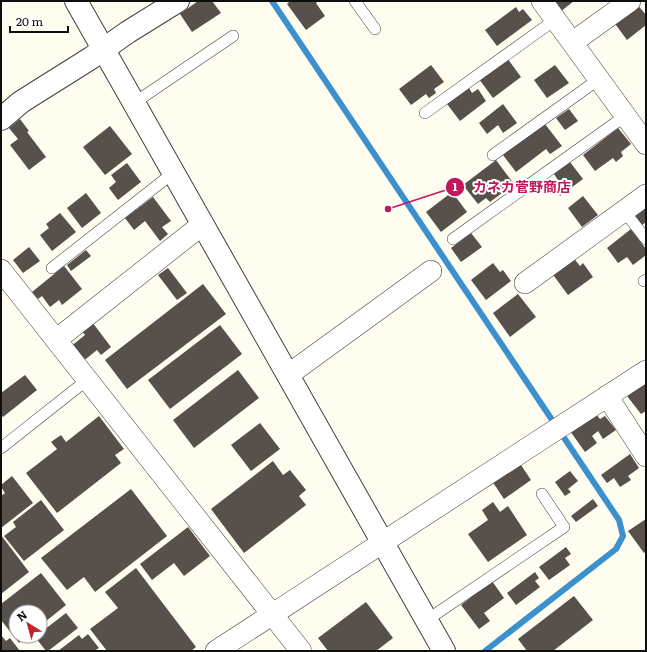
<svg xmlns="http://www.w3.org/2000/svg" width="647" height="652" font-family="Literata,'Noto Sans JP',serif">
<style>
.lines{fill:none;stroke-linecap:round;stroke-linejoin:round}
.stream{stroke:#3b90ce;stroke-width:6}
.building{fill:#57504b}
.service-casing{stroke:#414141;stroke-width:12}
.minor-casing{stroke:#414141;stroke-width:22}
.tertiary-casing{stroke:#414141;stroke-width:24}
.service{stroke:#fff;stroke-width:11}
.minor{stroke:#fff;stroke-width:21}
.tertiary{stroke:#fff;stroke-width:22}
.leader{fill:none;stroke:#c2185b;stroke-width:1.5}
.callout-dot{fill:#c2185b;stroke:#fff;stroke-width:1.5}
.mark-label{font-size:12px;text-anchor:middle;font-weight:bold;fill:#fff}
.callout-label{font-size:14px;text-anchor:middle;font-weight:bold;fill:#c2185b;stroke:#fff;stroke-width:4;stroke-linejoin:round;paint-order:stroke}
</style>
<rect width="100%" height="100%" fill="#fffcf0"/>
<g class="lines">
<path class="stream" d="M272,1L619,520L623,536L616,549L485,651"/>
</g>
<g class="building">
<path d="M198,1H212L221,13L192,32L180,14Z"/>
<path d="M290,1H318L316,3L325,16L306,30L287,4Z"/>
<path d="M552,1H574L560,12Z"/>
<path d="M637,4L646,15V25L627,40L613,21Z"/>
<path d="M516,7L519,12L523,9L532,20L497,46L485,30Z"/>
<path d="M507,58L521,77L493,98L479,79Z"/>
<path d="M431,65L444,82L434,89L436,93L429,98L426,94L411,105L399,89Z"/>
<path d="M555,65L569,83L547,98L534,80Z"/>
<path d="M469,88L472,93L478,89L486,101L460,121L447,104Z"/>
<path d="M503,104L517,123L503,133L498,125L487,134L479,123Z"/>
<path d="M569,109L578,121L565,130L556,118Z"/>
<path d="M20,119L29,131L27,132L46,157L29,170L10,145L18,139L9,128Z"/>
<path d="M545,124L562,146L550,154L546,149L516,172L503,155Z"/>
<path d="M110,126L132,154L105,175L83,147Z"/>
<path d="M618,128L631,144L621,152L623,156L616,162L613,158L595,171L583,155Z"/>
<path d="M496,160L514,184L490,202L486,198L478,204L463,185Z"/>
<path d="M570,162L583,179L560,196L552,184L558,180L554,174Z"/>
<path d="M127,163L141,182L118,200L109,188L116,182L111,175Z"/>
<path d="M452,192L467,212L441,232L426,212Z"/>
<path d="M86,193L101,213L82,228L67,208Z"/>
<path d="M583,196L598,215L582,227L568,208Z"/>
<path d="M153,197L171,221L162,227L168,234L160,241L145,221L134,230L125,218Z"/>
<path d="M646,200V222L642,225L632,211Z"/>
<path d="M60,213L76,232L52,251L40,235L49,228L46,224Z"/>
<path d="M631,229L646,249V255L633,265L627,257L618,263L607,248Z"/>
<path d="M471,233L482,247L461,262L451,248Z"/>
<path d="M29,247L40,261L23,273L13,260Z"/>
<path d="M86,250L91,256L71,271L67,265Z"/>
<path d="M572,256L580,266L583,263L593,277L568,295L551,272Z"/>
<path d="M493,263L500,272L503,270L511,281L486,300L471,280Z"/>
<path d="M64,266L82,289L62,305L59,300L50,307L42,296L38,299L32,292Z"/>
<path d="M168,268L187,293L177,300L158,275Z"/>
<path d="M203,284L226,314L127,389L105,360Z"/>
<path d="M518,294L536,317L510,337L493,313Z"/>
<path d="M92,322L111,347L101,355L97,350L82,362L70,347L85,335L81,330Z"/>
<path d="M220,325L242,354L170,409L148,380Z"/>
<path d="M238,370L259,398L194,448L173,420Z"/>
<path d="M25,375L37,390L3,417L1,415V393Z"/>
<path d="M646,383V411L641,414L627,396Z"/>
<path d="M595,413L600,419L605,416L616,430L603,439L598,431L592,436L597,443L585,452L570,431Z"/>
<path d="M99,416L124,449L115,455L121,463L57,513L26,473L57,449L51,442L61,435L66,442Z"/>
<path d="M260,423L280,449L251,471L231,445Z"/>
<path d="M630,454L639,468L628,476L631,480L620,487L614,478L607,483L601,475Z"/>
<path d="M273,461L283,475L290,470L306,490L299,496L306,505L244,553L211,509Z"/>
<path d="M519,462L531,480L504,499L492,481Z"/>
<path d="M570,471L578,481L568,489L571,492L565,496L555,482Z"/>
<path d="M12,476L33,503L1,528V496L5,493L1,487V485Z"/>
<path d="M131,489L167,536L95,592L84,577L67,590L41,558Z"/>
<path d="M593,499L598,506L576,522L571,516Z"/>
<path d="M41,500L64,530L24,561L4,536L16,527L13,522Z"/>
<path d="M493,502L500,512L508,506L527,535L488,562L468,534L488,520L482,510Z"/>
<path d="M646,519V551L644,553L628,531Z"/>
<path d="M188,527L210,556L184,576L174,563L152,580L140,564Z"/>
<path d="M1,535L29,572L1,594Z"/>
<path d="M566,547L571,554L565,558L570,565L549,580L539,567Z"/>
<path d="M136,568L196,647L191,651H107L90,629L118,608L105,592Z"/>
<path d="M535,572L539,578L535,581L540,587L516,605L507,593Z"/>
<path d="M41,573L66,605L40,626V612H16V636H27L19,643L1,620V604Z"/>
<path d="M492,581L504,598L484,613L490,621L479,629L461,605Z"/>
<path d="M574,596L593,620L553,651H527L518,639Z"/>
<path d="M366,602L393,638L376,651H328L318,638Z"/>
<path d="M66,613L78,628L48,651H46L35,637L37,636H40V633Z"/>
<path d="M88,634L99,648L94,651H58L79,635L82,639Z"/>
<path d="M1,635L6,641L10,638L20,651H1Z"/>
</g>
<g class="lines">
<defs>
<g id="service">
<path d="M355,1L375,29"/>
<path d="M134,103L233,36"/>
<path d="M425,113L556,19"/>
<path d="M493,155L599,79"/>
<path d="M624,211L646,239"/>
<path d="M453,239L625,116"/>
<path d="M52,268L173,173"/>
<path d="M644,281L646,280"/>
<path d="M1,448L87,380"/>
<path d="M427,620L564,527L542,494"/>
</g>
<g id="minor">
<path d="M542,1L646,144"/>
<path d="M573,42L630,1"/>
<path d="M1,270L301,651"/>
<path d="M525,283L646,195"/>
<path d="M56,340L203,224"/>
<path d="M288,375L431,271"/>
<path d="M607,396L646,456"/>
<path d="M216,651L646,371"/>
</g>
<g id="tertiary">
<path d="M76,1L134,103L444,651"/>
<path d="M1,119L21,102L91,58L128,32L178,1"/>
</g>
</defs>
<use href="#service" class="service-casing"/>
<use href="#minor" class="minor-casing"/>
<use href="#tertiary" class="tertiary-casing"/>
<use href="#service" class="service"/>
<use href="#minor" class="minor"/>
<use href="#tertiary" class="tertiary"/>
</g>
<path class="leader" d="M388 209L455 187"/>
<g class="callout-dot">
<circle cx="388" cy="209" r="4"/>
<circle cx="455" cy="187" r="10"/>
</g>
<g class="mark-label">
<text x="455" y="191">1</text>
</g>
<g class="callout-label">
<text x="522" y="192">カネカ菅野商店</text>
</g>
<rect width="647" height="652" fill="none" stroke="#0e0e0e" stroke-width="4"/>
<g transform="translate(28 624) rotate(323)"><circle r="19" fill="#ffffff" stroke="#9f9f9f"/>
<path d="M0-3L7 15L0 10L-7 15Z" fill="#c02529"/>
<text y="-6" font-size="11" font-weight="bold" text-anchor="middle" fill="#0e0e0e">N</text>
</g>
<path d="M10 26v6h58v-6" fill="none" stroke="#0e0e0e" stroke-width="2"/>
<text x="16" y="26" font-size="12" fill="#0e0e0e" stroke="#ffffff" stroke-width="3" paint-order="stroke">20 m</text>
</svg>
